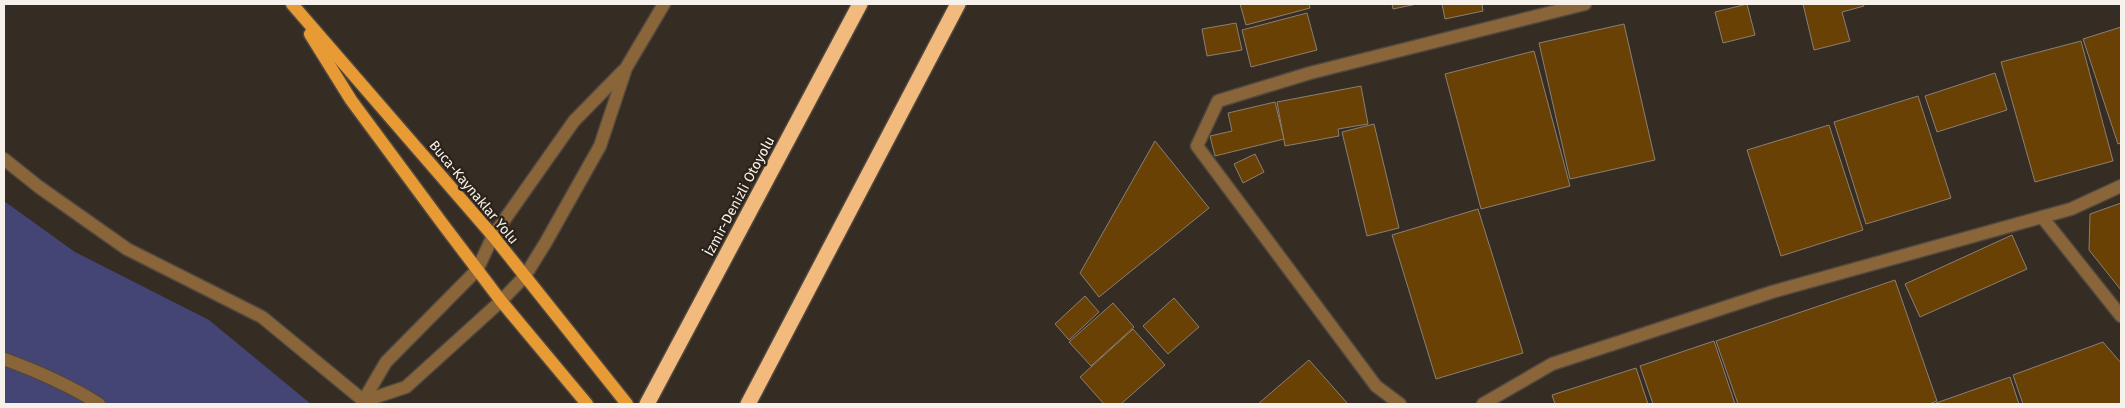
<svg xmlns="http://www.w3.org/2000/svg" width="2125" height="408" font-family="'Fira Sans',sans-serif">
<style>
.green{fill:#444475}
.building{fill:#6a4104;stroke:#8a7f74}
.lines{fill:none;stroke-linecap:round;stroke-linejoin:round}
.minor-casing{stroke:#50483f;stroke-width:15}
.tertiary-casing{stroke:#50483f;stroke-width:15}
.primary-casing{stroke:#50483f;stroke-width:15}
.motorway-casing{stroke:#50483f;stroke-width:18}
.minor{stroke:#8b653a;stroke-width:12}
.tertiary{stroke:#8b653a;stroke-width:12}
.primary{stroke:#e89a34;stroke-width:12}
.motorway{stroke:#f2ba7c;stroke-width:15}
.labels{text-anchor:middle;stroke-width:4.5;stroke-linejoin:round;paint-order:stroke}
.street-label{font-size:14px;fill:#f7f1eb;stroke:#2b2319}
</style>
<rect width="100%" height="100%" fill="#352c23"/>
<path class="green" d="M4,201L75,252L209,320L311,404H4Z"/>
<g class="building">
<path d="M1240,4H1309L1310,8L1246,25Z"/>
<path d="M1392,4H1417L1393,9Z"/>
<path d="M1442,4H1482L1483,11L1445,19Z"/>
<path d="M1747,4L1755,35L1723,43L1715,12Z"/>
<path d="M1803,4H1863L1864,6L1842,12L1850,41L1814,50Z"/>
<path d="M1307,13L1317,50L1251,67L1242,30Z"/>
<path d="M1236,23L1242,50L1207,56L1202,29Z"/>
<path d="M1624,24L1655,160L1570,179L1539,43Z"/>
<path d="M2121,27V143L2118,144L2083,39Z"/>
<path d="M2081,41L2113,161L2035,182L2001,62Z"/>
<path d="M1534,51L1570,186L1481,209L1445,74Z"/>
<path d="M1995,73L2007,110L1937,132L1925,96Z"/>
<path d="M1361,86L1368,124L1338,129L1339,136L1285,146L1277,102Z"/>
<path d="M1918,96L1951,198L1866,224L1834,122Z"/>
<path d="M1275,102L1284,139L1215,156L1210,136L1232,131L1228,113Z"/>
<path d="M1374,124L1399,228L1367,236L1342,132Z"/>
<path d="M1829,125L1863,230L1781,256L1747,150Z"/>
<path d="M1155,141L1209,208L1099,297L1080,273Z"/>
<path d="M1255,154L1264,172L1243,183L1234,164Z"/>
<path d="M2121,203V290L2089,250L2090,214Z"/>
<path d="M1478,209L1523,353L1436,379L1392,235Z"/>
<path d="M2012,235L2027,269L1920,317L1905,284Z"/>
<path d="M1895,280L1937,401L1929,404H1738L1716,341Z"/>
<path d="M1085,296L1099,312L1069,340L1055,324Z"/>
<path d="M1174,298L1199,327L1168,354L1143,326Z"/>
<path d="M1113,303L1134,327L1091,366L1069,342Z"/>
<path d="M1133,329L1165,365L1121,404H1104L1080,377Z"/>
<path d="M1714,341L1735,404H1653L1640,366Z"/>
<path d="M2103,342L2121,363V404H2023L2013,375Z"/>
<path d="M1309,360L1348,404H1258Z"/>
<path d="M1636,368L1648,404H1555L1552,395Z"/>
<path d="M2010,377L2019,404H1936V403Z"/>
</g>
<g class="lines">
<defs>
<g id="minor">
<path d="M4,159L39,187L127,249L262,317L364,401"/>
<path d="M2042,217L2121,316"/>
<path d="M4,359C37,371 69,385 99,404"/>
<path d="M1400,404L1376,386L1197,146L1218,101L1310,73L1585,4"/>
<path d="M1483,404L1552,364L1772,292L2071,209L2121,186"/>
</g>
<g id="tertiary">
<path d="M364,401L406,387L501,301L525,276L546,242L600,146L626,68L664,4"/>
<path d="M362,403L386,362L477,270L493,236L574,121L623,71"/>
</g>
<g id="primary">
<path d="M292,4L493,236L627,404"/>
<path d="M310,34L351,100L442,223L501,301L587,404"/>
</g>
<g id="motorway">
<path d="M647,404L860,4"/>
<path d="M748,404L958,4"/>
</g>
</defs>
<use href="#minor" class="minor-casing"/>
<use href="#tertiary" class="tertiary-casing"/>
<use href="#primary" class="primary-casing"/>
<use href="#motorway" class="motorway-casing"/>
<use href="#minor" class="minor"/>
<use href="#tertiary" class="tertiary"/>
<use href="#primary" class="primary"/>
<use href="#motorway" class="motorway"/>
</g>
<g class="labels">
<g class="street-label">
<text transform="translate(474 192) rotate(50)" y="5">Buca-Kaynaklar Yolu</text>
<text transform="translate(739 196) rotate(-62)" y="5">İzmir-Denizli Otoyolu</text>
</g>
</g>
<rect width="2125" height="408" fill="none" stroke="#f7f1eb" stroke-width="10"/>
</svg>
